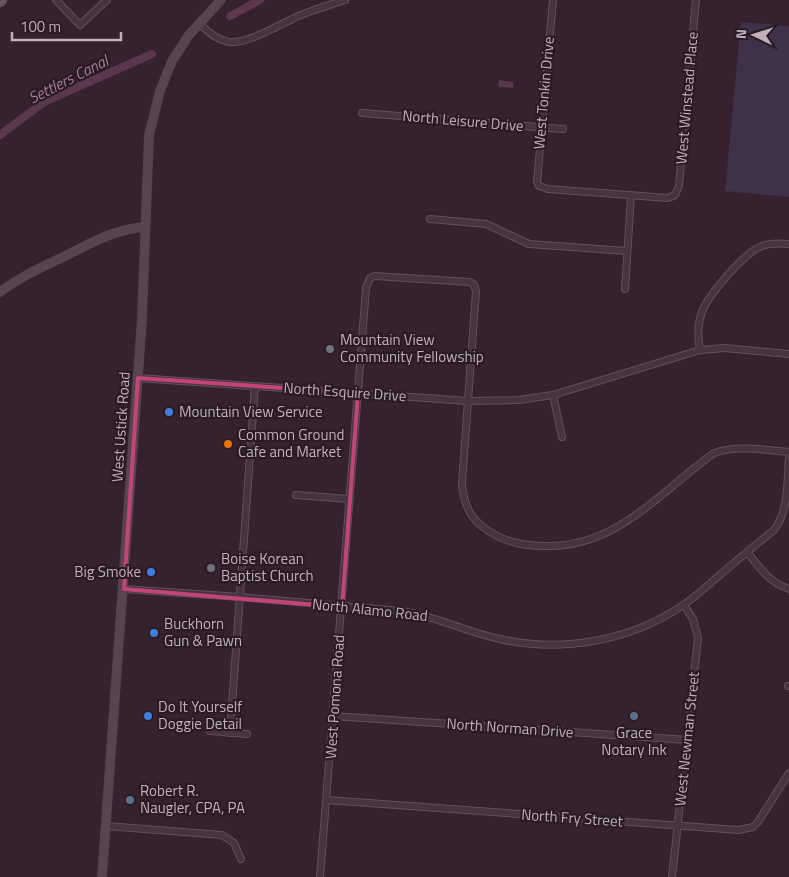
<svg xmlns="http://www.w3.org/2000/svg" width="789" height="877" font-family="'Titillium Web',sans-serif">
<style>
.green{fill:#3f3248}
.water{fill:#5b374f}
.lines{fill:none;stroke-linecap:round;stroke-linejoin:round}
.canal{stroke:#5b374f;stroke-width:8}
.street-casing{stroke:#604f5b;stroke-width:8}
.secondary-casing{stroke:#4f3e49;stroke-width:10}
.primary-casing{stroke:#4f3e49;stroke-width:11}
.street{stroke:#463540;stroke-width:6}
.secondary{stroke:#584450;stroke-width:9}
.primary{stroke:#66535f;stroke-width:10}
.marked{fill:none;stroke:#c24578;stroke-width:4;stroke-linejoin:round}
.worship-dot{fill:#6b7280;stroke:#2a1b25;stroke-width:2}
.shop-dot{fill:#3f7fe0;stroke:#2a1b25;stroke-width:2}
.food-dot{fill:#e8710a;stroke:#2a1b25;stroke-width:2}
.service-dot{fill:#5c6f8a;stroke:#2a1b25;stroke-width:2}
.labels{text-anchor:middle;stroke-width:4.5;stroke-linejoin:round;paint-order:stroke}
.street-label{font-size:15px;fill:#c2afbb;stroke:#2a1b25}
.poi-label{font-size:15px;fill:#c2afbb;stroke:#2a1b25;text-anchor:start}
.water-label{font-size:16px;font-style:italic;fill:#a87a98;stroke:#2a1b25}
</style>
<rect width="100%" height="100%" fill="#35222e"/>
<path class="green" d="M741,22L789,26V197L725,191Z"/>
<path class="water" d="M499,80L513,82V88L498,87Z"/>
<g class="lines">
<g class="canal">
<path d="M230,16L260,0"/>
<path d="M0,135L44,102L152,54"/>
</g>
<defs>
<g id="street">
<path d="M56,0L80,25L107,0"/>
<path d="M553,0L537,182L539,186L548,189L668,198L675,195L679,186L696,0"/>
<path d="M200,24C208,32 217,40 229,42C249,44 282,23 301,15C315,9 330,5 345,0"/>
<path d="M362,113L563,129"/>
<path d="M430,219L486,224L529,244L627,251"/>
<path d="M625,289L631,196"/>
<path d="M700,350C698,337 697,325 702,312C708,295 745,252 762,246C770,243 780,243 789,244"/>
<path d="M138,378L468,401L519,400L553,395L700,350L725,348L789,354"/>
<path d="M553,395L562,437"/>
<path d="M296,495L349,499"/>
<path d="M747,552C759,567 770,583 789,589"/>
<path d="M124,589L240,597L401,611C437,616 465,632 500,639C561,653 631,641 683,605C694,598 705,588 715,579C735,562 754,546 774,530C789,511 787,481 789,458"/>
<path d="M788,686H789"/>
<path d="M333,716L687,740"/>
<path d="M210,731L247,734"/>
<path d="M230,733L255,386"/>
<path d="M327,800L739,830L753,827L758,822L789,773"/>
<path d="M106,826L222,835L234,843L241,859"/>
<path d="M320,877L366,288L370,278L375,276L470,282L474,285L476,291L462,483C464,510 473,523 497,536C511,543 530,546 545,546C617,548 661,491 714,453C738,445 765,450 789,452"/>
<path d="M672,877L698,638L693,619L684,605"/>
</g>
<g id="secondary">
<path d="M0,292C20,277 42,267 65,256C91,243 115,229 145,227"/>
<path d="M102,877L142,319L149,135L160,91L172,61L189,35L221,0"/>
</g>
<path id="primary" d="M0,2L2,0"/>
</defs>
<use href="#street" class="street-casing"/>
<use href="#secondary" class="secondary-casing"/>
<use href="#primary" class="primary-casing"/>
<use href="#street" class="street"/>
<use href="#secondary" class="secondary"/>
<use href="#primary" class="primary"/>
</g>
<path class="marked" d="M138,378L358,393L342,607L124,589Z"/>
<g class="worship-dot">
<circle cx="330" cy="349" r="5"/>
<circle cx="211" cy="568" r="5"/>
</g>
<g class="shop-dot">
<circle cx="169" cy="412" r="5"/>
<circle cx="151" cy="572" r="5"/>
<circle cx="154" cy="633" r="5"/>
<circle cx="148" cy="716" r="5"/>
</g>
<circle class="food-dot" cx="228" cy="444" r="5"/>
<g class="service-dot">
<circle cx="634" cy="716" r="5"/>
<circle cx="130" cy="800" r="5"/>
</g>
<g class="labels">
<g class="street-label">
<text transform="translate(544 93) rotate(-85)" y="5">West Tonkin Drive</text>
<text transform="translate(687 98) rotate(-85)" y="5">West Winstead Place</text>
<text transform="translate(463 121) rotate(5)" y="5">North Leisure Drive</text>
<text transform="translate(345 392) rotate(4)" y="5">North Esquire Drive</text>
<text transform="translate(121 427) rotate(-86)" y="5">West Ustick Road</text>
<text transform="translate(370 610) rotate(6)" y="5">North Alamo Road</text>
<text transform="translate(335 697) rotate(-86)" y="5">West Pomona Road</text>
<text transform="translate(510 728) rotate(4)" y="5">North Norman Drive</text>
<text transform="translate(687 739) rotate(-84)" y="5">West Newman Street</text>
<text transform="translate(572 818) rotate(4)" y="5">North Fry Street</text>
</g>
<g class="poi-label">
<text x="340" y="345">Mountain View<tspan x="340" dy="17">Community Fellowship</tspan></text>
<text x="179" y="417">Mountain View Service</text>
<text x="238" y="440">Common Ground<tspan x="238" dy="17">Cafe and Market</tspan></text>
<text x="221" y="564">Boise Korean<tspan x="221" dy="17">Baptist Church</tspan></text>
<text x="141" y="577" text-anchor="end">Big Smoke</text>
<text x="164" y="629">Buckhorn<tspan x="164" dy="17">Gun &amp; Pawn</tspan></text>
<text x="158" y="712">Do It Yourself<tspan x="158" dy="17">Doggie Detail</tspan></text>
<text x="634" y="738" text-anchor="middle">Grace<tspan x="634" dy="17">Notary Ink</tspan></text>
<text x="140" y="796">Robert R.<tspan x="140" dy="17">Naugler, CPA, PA</tspan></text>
</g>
<g class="water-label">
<text transform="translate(68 79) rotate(-27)" y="6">Settlers Canal</text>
</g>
</g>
<g transform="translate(754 35) rotate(274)" stroke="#2a1b25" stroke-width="4" paint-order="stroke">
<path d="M0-4L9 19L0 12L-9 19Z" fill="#c2afbb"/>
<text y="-8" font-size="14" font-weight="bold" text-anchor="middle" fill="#c2afbb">N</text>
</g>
<path d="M12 32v8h109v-8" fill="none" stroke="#c2afbb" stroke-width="2.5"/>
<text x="20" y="32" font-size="15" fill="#c2afbb" stroke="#2a1b25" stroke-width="4" paint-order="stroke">100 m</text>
</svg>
